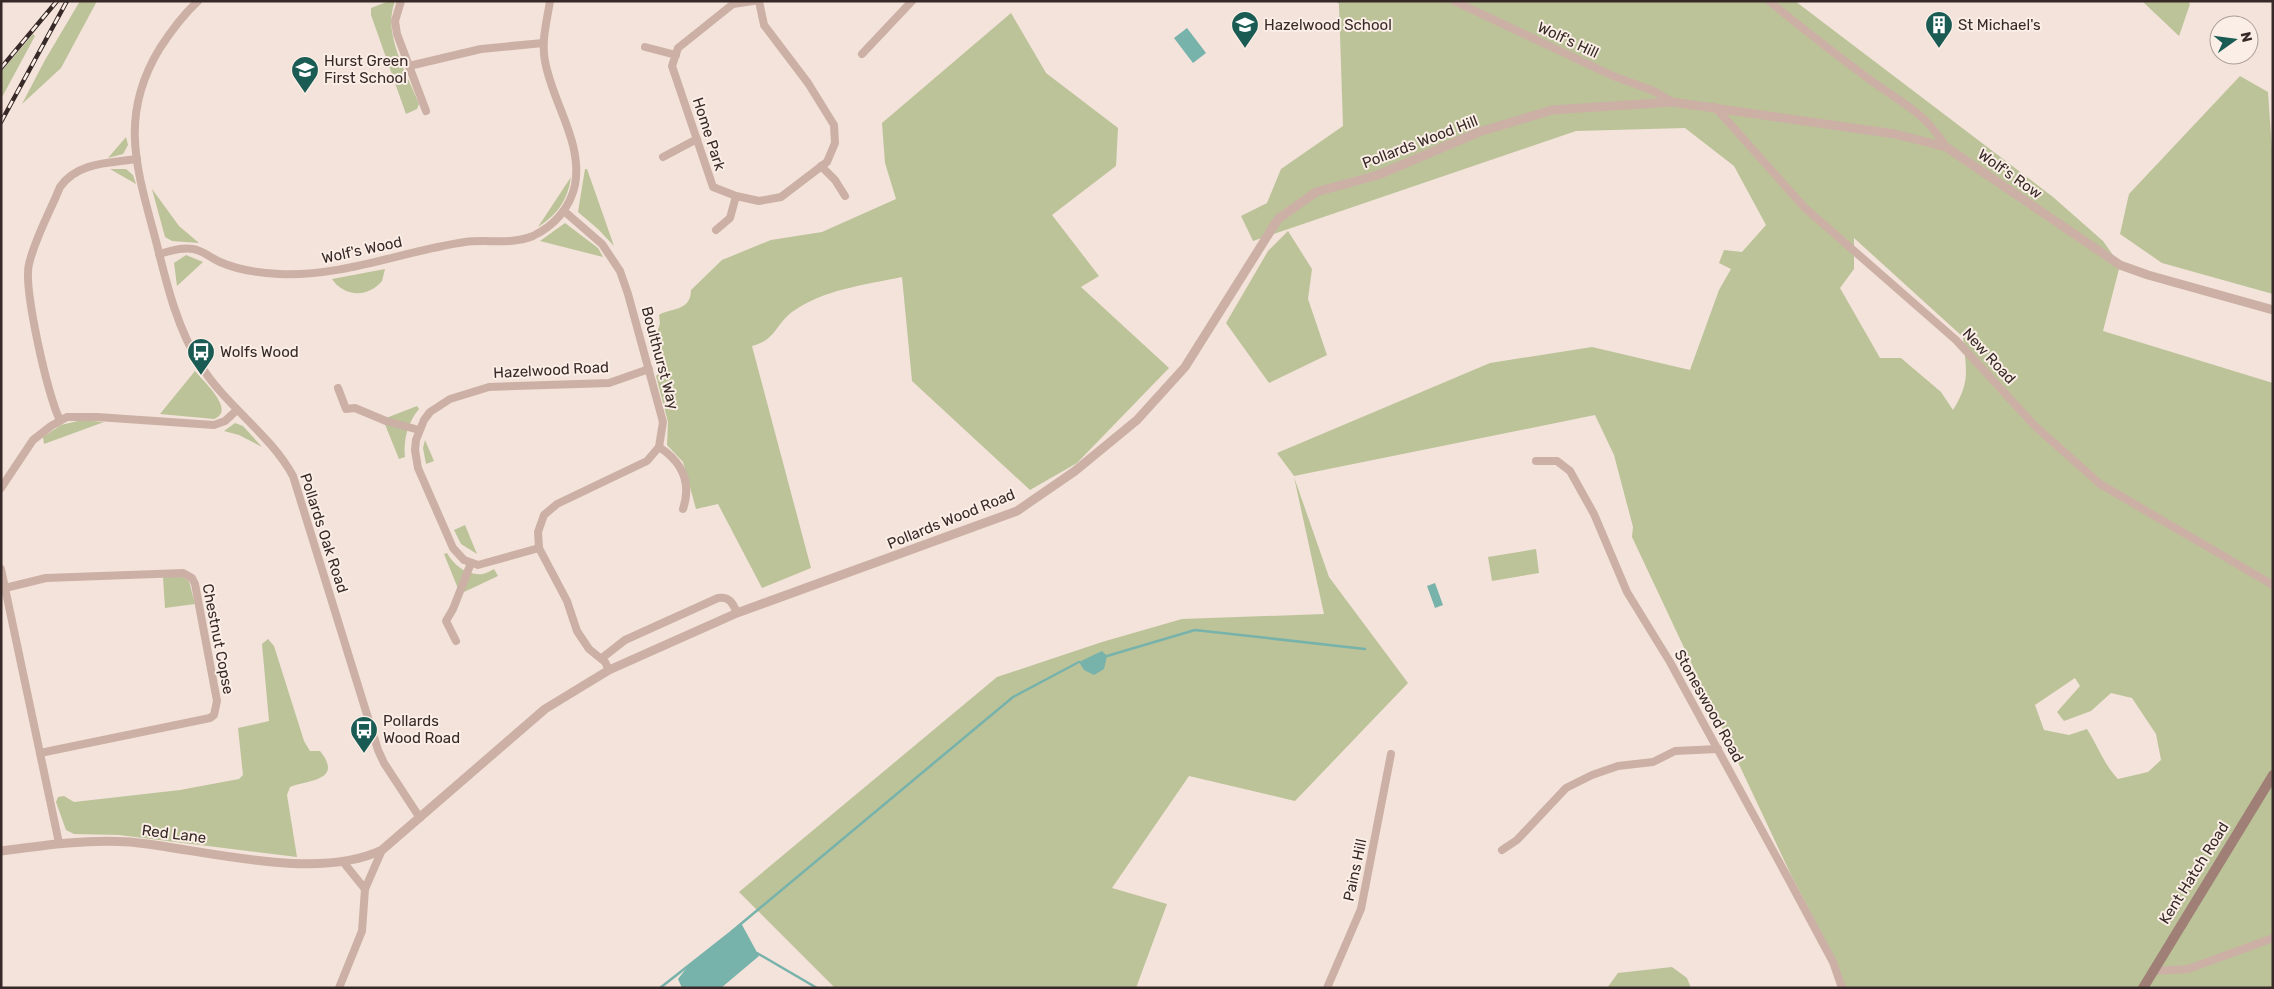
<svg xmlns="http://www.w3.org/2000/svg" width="2274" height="989" font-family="Rubik,sans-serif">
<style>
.green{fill:#bcc399;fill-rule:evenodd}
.water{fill:#77b2ab}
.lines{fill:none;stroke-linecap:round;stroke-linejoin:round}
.stream{stroke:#77b2ab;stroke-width:2.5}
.minor{stroke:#ccb0a5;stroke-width:8}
.tertiary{stroke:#ccb0a5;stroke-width:9}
.secondary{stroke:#9f7f76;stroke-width:10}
.rail-casing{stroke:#372927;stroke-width:4.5}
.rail{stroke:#faeee6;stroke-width:2.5;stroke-dasharray:8;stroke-linecap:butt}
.labels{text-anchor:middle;stroke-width:4;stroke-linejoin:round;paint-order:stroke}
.poi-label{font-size:15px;fill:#372927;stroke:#faeee6;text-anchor:start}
.street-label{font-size:15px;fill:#372927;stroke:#faeee6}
</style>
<rect width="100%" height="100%" fill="#f3e3da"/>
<g class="green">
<path d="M80,1H97L61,68L22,104L45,60Z"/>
<path d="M389,1H395C382,34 407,73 419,104L417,109L406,114L371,15V8Z"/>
<path d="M1336,1H1795L2053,197L2103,241L2120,265L2103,331L2273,383V988H1845L1832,953L1791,875L1632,537L1633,527L1614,455L1595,415L1294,476L1277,453L1490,363L1592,347L1690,370L1719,290L1731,269L1719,263L1724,250L1742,252L1766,225L1734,166L1685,128L1576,131L1253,241L1241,216L1267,203L1281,169L1343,126L1339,4ZM1854,238L1963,337C1966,370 1971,381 1953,410L1941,392L1901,358H1880L1840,288L1854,269ZM2075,678L2080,686L2057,712L2064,721L2091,711L2111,693L2132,698L2156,734L2161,760L2148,772L2118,779C2104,765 2098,746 2087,729L2069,735L2044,730L2035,705Z"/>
<path d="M2142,1H2188L2190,4L2179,36Z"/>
<path d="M1011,13L1046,73L1118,128L1116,166L1052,215L1099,276L1081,287L1169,368L1077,463L1030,490L912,381L902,277C865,285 824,289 792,312C775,325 776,340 752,346L811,568L762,588L718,504L696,509L683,462L667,445L668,422L656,376L658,374L653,342L660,324L659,315C669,308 691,312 691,290L722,260L771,240L822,232L896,199L885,163L882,123Z"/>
<path d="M33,34L35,36L1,99V72Z"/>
<path d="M2240,76L2268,92L2273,164V294L2162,263L2120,234L2129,194Z"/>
<path d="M126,137L128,145L123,154L108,158Z"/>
<path d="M110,169H126L133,175L136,184Z"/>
<path d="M585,169H587L614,246L598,229L578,212Z"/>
<path d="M571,177C568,200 557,215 538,227Z"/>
<path d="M152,189L179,226L199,243L172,241L165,237Z"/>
<path d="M565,223L598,248L603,257L540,241Z"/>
<path d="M1288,231L1312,269L1308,299L1327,355L1269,383L1226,323L1268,251Z"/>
<path d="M186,255L203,262L177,286L174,263Z"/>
<path d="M385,269L382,281C368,298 344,297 332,279Z"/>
<path d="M195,371C203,381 237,411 214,419L160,414Z"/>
<path d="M417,406L419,409C408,422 403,440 405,457L399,459L384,422L386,418Z"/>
<path d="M82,420L104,422L44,444L43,437L61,425Z"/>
<path d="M235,423L243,426L262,447L239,435L224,431Z"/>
<path d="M425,440L434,461L426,464L423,448Z"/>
<path d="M1294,477L1329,577L1408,683L1295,801L1189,776L1112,888L1167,904L1136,988H835L739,892L997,677L1102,642L1182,619L1324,614Z"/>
<path d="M465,525L477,554L461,544L454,530Z"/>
<path d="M1536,549L1539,573L1492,581L1488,557Z"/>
<path d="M447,553C454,566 468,576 483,574C487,573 490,571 494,569L498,576L464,592L459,591L444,554Z"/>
<path d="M163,577H183L189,581L195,604L165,608Z"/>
<path d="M268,639L274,646L304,741L310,751H320C344,781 308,780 290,787L287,795L297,857L119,835L74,834L66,830L56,802L58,797L64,796L74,802L180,790L239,779L243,775L238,728L269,721L262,644Z"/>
<path d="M1672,967L1687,978L1691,988H1607L1618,973Z"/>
</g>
<g class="water">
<path d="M1187,28L1206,53L1193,63L1174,38Z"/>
<path d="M1435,583L1443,605L1435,608L1427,586Z"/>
<path d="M1102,651L1107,656L1104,669L1094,675L1084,670L1079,662Z"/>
<path d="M741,923L759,956L721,988H682L678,979L689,965Z"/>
</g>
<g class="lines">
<g class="stream">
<path d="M1107,656L1195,630L1365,649"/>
<path d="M757,953L817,988"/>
<path d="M660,988L730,933L1013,697L1079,662"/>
</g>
<g class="minor">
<path d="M198,1C183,15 171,31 160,48C117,118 138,172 157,245C167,286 178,330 201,366C227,407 270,434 293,476L378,750L384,763L420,818"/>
<path d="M401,1L395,21L397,34L426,111"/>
<path d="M753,1L733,4L678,48L672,66L713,187L736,196L759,201L781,197L827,162L835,143L834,125L808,83L764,25L759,1"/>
<path d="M1454,1L1613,76L1654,91L1672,102"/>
<path d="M1769,1C1802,28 1835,54 1869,79C1901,103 1924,111 1946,147"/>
<path d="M645,47L676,55"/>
<path d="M862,54L912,1"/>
<path d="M409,66L481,49L543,43"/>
<path d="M1715,107L1805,208L1956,340L2035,426L2100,484L2273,585"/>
<path d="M663,157L697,139"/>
<path d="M821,166L835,180L845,196"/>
<path d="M564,211L602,244L620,271L628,294L663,422L659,447L647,461L557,504L544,515L538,532L539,548L567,601L577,631L589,649L605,662L609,670"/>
<path d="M716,230L730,218L736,196"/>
<path d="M159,254C169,251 182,247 193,249C202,250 211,258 220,262C238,270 259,273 279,274C343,277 403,251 465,242C487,239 512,245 533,236C554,226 570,208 575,185C583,142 552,102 545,61C541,41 547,21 550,1"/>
<path d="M338,388L346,409L355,408L386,421L419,430"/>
<path d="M60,420C48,398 23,287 29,264C35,238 50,212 60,187C77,162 110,163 137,159"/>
<path d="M659,447C682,462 692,482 683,509"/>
<path d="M1536,461H1557L1570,471L1594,514L1627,592L1670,662L1789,880L1833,962L1842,988"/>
<path d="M1,488L33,440L51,426L67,417H97L214,425L225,421L237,410"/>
<path d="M539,548L478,565L464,560L453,548L418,468L415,450L416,440L424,420L430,412L450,399L489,387L609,383L649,369"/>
<path d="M1,569L59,843"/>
<path d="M5,588L46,578L183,573L192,578L195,584L217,701L214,715L210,718L40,753"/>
<path d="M456,641L446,621L453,609L471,563"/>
<path d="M602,658L625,640L718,598C729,596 733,603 737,613"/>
<path d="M1502,850L1517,840L1566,788L1592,775L1618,766L1653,762L1675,751L1718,749"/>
<path d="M344,863L365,889"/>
<path d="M2152,971L2188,969L2273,938"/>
<path d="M339,988L362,931L365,889L382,850"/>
<path d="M1327,988L1361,909L1391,754"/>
</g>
<path class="tertiary" d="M1,851C45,845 86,839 130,842C203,849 315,882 382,850L545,709L609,670L737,613L1017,511L1075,471L1137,420L1185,367L1278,219L1316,192L1378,175L1479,132L1552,110L1672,102L1895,134L1946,147L2120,265L2148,275L2273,310"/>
<path class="secondary" d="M2143,988L2273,775"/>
<defs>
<g id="rail">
<path d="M1,68L57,1"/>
<path d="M1,122L67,1"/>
</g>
</defs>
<use href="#rail" class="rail-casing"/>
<use href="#rail" class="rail"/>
</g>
<defs>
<symbol id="school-pin" viewBox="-11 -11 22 30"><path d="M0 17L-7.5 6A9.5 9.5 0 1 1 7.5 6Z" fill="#1a5b54" stroke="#faeee6"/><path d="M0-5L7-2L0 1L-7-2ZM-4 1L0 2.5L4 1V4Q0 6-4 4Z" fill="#fff"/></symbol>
<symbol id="building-pin" viewBox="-11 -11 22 30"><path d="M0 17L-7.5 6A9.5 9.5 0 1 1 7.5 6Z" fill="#1a5b54" stroke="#faeee6"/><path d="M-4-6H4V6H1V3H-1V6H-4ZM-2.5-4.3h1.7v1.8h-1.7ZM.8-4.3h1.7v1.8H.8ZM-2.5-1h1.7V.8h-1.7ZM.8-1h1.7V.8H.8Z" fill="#fff"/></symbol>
<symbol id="bus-pin" viewBox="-11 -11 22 30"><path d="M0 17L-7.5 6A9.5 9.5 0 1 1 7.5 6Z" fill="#1a5b54" stroke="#faeee6"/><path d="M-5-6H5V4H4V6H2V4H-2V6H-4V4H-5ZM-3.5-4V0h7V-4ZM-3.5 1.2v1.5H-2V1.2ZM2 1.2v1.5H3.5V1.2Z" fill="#fff"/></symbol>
</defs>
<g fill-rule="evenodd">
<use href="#school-pin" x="1229" y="9" width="32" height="43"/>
<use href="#building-pin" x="1923" y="9" width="32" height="43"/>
<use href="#school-pin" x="289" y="54" width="32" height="43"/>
<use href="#bus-pin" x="185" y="336" width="32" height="43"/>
<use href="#bus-pin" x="348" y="714" width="32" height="43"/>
</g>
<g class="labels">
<g class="poi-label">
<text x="1264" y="30">Hazelwood School</text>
<text x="1958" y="30">St Michael's</text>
<text x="324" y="66">Hurst Green<tspan x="324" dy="17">First School</tspan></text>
<text x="220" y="357">Wolfs Wood</text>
<text x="383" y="726">Pollards<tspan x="383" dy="17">Wood Road</tspan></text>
</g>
<g class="street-label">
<text transform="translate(1568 40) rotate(25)" y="5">Wolf's Hill</text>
<text transform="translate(709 134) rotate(72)" y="5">Home Park</text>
<text transform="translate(1420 142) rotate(-21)" y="5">Pollards Wood Hill</text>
<text transform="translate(2010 174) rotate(35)" y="5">Wolf's Row</text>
<text transform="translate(362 250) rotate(-12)" y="5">Wolf's Wood</text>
<text transform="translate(1989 356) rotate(47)" y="5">New Road</text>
<text transform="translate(660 358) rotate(75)" y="5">Boulthurst Way</text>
<text transform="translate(551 370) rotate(-3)" y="5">Hazelwood Road</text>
<text transform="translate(951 519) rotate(-22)" y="5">Pollards Wood Road</text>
<text transform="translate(324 533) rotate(72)" y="5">Pollards Oak Road</text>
<text transform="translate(218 639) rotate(79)" y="5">Chestnut Copse</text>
<text transform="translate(1709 706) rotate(61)" y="5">Stoneswood Road</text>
<text transform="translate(174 834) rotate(7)" y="5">Red Lane</text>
<text transform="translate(1355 870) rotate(-78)" y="5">Pains Hill</text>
<text transform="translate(2194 873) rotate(-58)" y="5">Kent Hatch Road</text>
</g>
</g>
<rect width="2274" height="989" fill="none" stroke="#372927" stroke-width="5"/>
<g transform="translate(2234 40) rotate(76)"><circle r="24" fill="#faeee6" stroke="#ac9f9a"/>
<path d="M0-4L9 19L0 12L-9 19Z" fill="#1a5b54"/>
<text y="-8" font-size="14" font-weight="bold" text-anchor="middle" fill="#372927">N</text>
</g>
</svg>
